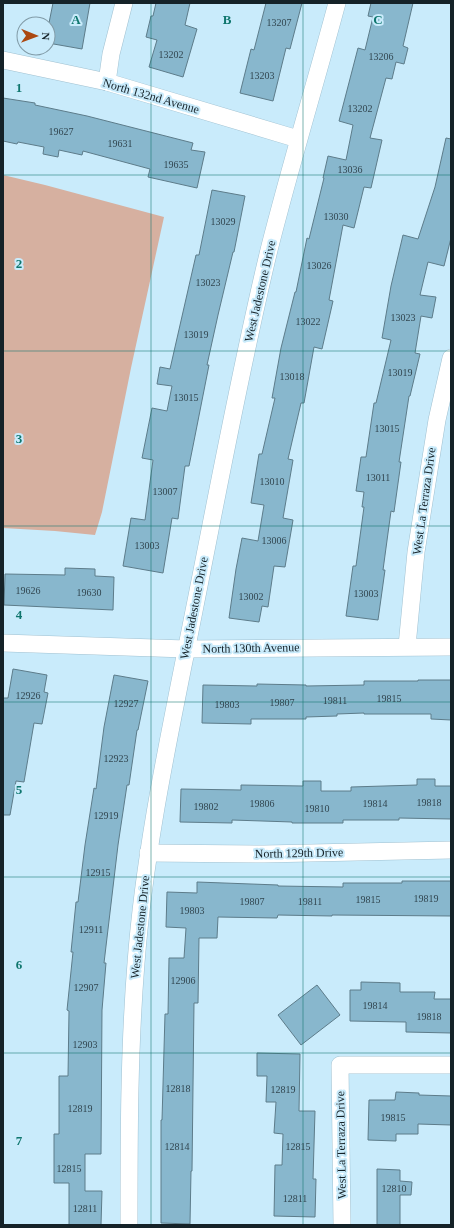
<svg xmlns="http://www.w3.org/2000/svg" width="454" height="1228" font-family="Georgia,serif">
<style>
.green{fill:#d6b0a0}
.building{fill:#88b7cd;stroke:#5d7c8a}
.lines{fill:none;stroke-linecap:round;stroke-linejoin:round}
.minor-casing{stroke:#a0c1d1;stroke-width:18}
.minor{stroke:#fff;stroke-width:17}
.grid{fill:none;stroke:#0f766e;stroke-width:1;stroke-opacity:0.55}
.labels{text-anchor:middle;stroke-width:4;stroke-linejoin:round;paint-order:stroke}
.number-label{font-size:10px;fill:#324751}
.street-label{font-size:12px;fill:#152228;stroke:#c9ebfb}
.grid-label{font-size:13px;text-anchor:middle;font-weight:bold;fill:#0f766e;stroke:#c9ebfb;stroke-width:4;stroke-linejoin:round;paint-order:stroke}
</style>
<rect width="100%" height="100%" fill="#c9ebfb"/>
<path class="green" d="M3,175L45,185L164,217L131,368L102,512L95,535L55,531L3,528Z"/>
<g class="building">
<path d="M53,3H90L82,49L48,43V28Z"/>
<path d="M156,3H190L185,25L197,29L183,77L149,67L157,40L146,37L151,16H153Z"/>
<path d="M266,3H302L290,49L286,48L273,101L240,93L251,49L254,50Z"/>
<path d="M371,3H413L403,46L408,48L404,64L396,62L392,79L386,78L370,138L382,140L371,188L364,187L354,228L343,225L329,300L333,301L322,349L314,347L304,403H301L288,459L293,460L283,518L293,520L285,567L274,566L268,607L262,606L259,622L229,618L236,569L242,538L258,541L264,505L251,503L259,454H262L275,398H272L281,348L295,292H296L307,238L309,239L324,178H323L328,156L346,160L353,125L339,121L358,48L365,50L373,17L368,16Z"/>
<path d="M3,98L35,103V105L87,116L193,143L191,150L205,152L197,188L148,177L150,169L83,151L82,155L59,150L58,157L43,154L44,147L18,142L17,144L3,141Z"/>
<path d="M446,138L451,139V238L444,266L428,262L420,295L436,297L432,318L421,316L415,353L420,354L410,396H409L399,462H401L394,512L391,511L383,570H385L378,620L346,616L353,566H356L364,507H362L364,492L356,491L361,457H366L374,403H376L391,340L382,338L391,286L403,235L418,239L435,187Z"/>
<path d="M212,190L245,196L234,252H233L218,315L207,365H209L193,446L189,466H185L178,519L172,518L163,573L123,566L131,518L145,520L153,460L142,458L152,408L167,411L172,386L157,384L160,367L170,369L196,255H199Z"/>
<path d="M65,568L95,569V576L114,577L113,610L4,605L5,574L65,575Z"/>
<path d="M13,669L47,675L44,692L48,693L42,724L34,723L24,782L16,781L10,815H3V698H8Z"/>
<path d="M114,675L148,681L138,730H137L129,785H127L118,845L104,963H106L102,1010L101,1154H85V1191H102L101,1225H69V1183H54V1134H59V1076H68L69,1011L67,1010L73,952H71L76,902H78L85,845L94,788L96,789L104,727Z"/>
<path d="M418,680H451V720L431,719V714H364V713L337,714V716L306,717V719H251V724L202,723L203,685L257,686V684L306,685V686L364,685V681H418Z"/>
<path d="M417,779H435V786H451V819L399,818V820H343V823H292V822L232,820V823L180,822L181,789L241,790V785L303,786V781H321V791H351V787L417,785Z"/>
<path d="M402,881H451V916L332,915V916L278,915L277,918L218,917L217,938H199L198,1003H194L192,1171H191L190,1224L161,1223V1120H162L165,1014H168L169,958H184L186,928L166,927L167,892L197,893V882L278,885V886L343,887V883H402Z"/>
<path d="M361,982L400,983V992H435L434,999H451V1033L406,1032V1022L350,1021V990H361Z"/>
<path d="M317,985L340,1015L301,1045L278,1015Z"/>
<path d="M257,1053L300,1054L299,1111H315L313,1179H316L315,1217L274,1216L275,1165H282L283,1134L274,1133L276,1102H266L267,1076H257Z"/>
<path d="M396,1092L419,1093V1095L451,1096V1125L418,1124V1134H396V1141L368,1140L369,1100H395Z"/>
<path d="M377,1169L400,1170V1181L412,1182L411,1195H400V1225H377Z"/>
</g>
<g class="lines">
<defs>
<g id="minor">
<path d="M3,60L107,82L298,139"/>
<path d="M107,82L111,54L124,3"/>
<path d="M3,643L186,649L451,647"/>
<path d="M407,646L416,552L437,420L451,358"/>
<path d="M148,853L264,854L451,850"/>
<path d="M129,1225C129,1137 129,1050 136,963C145,844 171,728 194,611C218,491 240,370 269,250C290,167 315,85 337,3"/>
<path d="M342,1225L340,1065H451"/>
</g>
</defs>
<use href="#minor" class="minor-casing"/>
<use href="#minor" class="minor"/>
</g>
<path class="grid" d="M151,3V1225M303,3V1225M3,175H451M3,351H451M3,526H451M3,702H451M3,877H451M3,1053H451"/>
<g class="labels">
<g class="number-label">
<text x="279" y="26">13207</text>
<text x="171" y="58">13202</text>
<text x="381" y="60">13206</text>
<text x="262" y="79">13203</text>
<text x="360" y="112">13202</text>
<text x="61" y="135">19627</text>
<text x="120" y="147">19631</text>
<text x="176" y="168">19635</text>
<text x="350" y="173">13036</text>
<text x="336" y="220">13030</text>
<text x="223" y="225">13029</text>
<text x="319" y="269">13026</text>
<text x="208" y="286">13023</text>
<text x="403" y="321">13023</text>
<text x="308" y="325">13022</text>
<text x="196" y="338">13019</text>
<text x="400" y="376">13019</text>
<text x="292" y="380">13018</text>
<text x="186" y="401">13015</text>
<text x="387" y="432">13015</text>
<text x="378" y="481">13011</text>
<text x="272" y="485">13010</text>
<text x="165" y="495">13007</text>
<text x="274" y="544">13006</text>
<text x="147" y="549">13003</text>
<text x="28" y="594">19626</text>
<text x="89" y="596">19630</text>
<text x="366" y="597">13003</text>
<text x="251" y="600">13002</text>
<text x="28" y="699">12926</text>
<text x="389" y="702">19815</text>
<text x="335" y="704">19811</text>
<text x="282" y="706">19807</text>
<text x="126" y="707">12927</text>
<text x="227" y="708">19803</text>
<text x="116" y="762">12923</text>
<text x="429" y="806">19818</text>
<text x="262" y="807">19806</text>
<text x="375" y="807">19814</text>
<text x="206" y="810">19802</text>
<text x="317" y="812">19810</text>
<text x="106" y="819">12919</text>
<text x="98" y="876">12915</text>
<text x="426" y="902">19819</text>
<text x="368" y="903">19815</text>
<text x="252" y="905">19807</text>
<text x="310" y="905">19811</text>
<text x="192" y="914">19803</text>
<text x="91" y="933">12911</text>
<text x="183" y="984">12906</text>
<text x="86" y="991">12907</text>
<text x="375" y="1009">19814</text>
<text x="429" y="1020">19818</text>
<text x="85" y="1048">12903</text>
<text x="178" y="1092">12818</text>
<text x="283" y="1093">12819</text>
<text x="80" y="1112">12819</text>
<text x="393" y="1121">19815</text>
<text x="177" y="1150">12814</text>
<text x="298" y="1150">12815</text>
<text x="69" y="1172">12815</text>
<text x="394" y="1192">12810</text>
<text x="295" y="1202">12811</text>
<text x="85" y="1212">12811</text>
</g>
<g class="street-label">
<text transform="translate(151 96) rotate(16)" y="4">North 132nd Avenue</text>
<text transform="translate(260 291) rotate(-77)" y="4">West Jadestone Drive</text>
<text transform="translate(424 501) rotate(-82)" y="4">West La Terraza Drive</text>
<text transform="translate(194 608) rotate(-79)" y="4">West Jadestone Drive</text>
<text transform="translate(251 648) rotate(-1)" y="4">North 130th Avenue</text>
<text transform="translate(299 853) rotate(-1)" y="4">North 129th Drive</text>
<text transform="translate(140 927) rotate(-84)" y="4">West Jadestone Drive</text>
<text transform="translate(341 1145) rotate(-91)" y="4">West La Terraza Drive</text>
</g>
</g>
<g class="grid-label">
<text x="76" y="24">A</text>
<text x="227" y="24">B</text>
<text x="378" y="24">C</text>
<text x="19" y="92">1</text>
<text x="19" y="268">2</text>
<text x="19" y="443">3</text>
<text x="19" y="619">4</text>
<text x="19" y="794">5</text>
<text x="19" y="969">6</text>
<text x="19" y="1145">7</text>
</g>
<rect width="454" height="1228" fill="none" stroke="#152228" stroke-width="8"/>
<g transform="translate(36 36) rotate(91)"><circle r="19" fill="#c9ebfb" stroke="#819ba7"/>
<path d="M0-3L7 15L0 10L-7 15Z" fill="#ab4811"/>
<text y="-6" font-size="11" font-weight="bold" text-anchor="middle" fill="#152228">N</text>
</g>
</svg>
